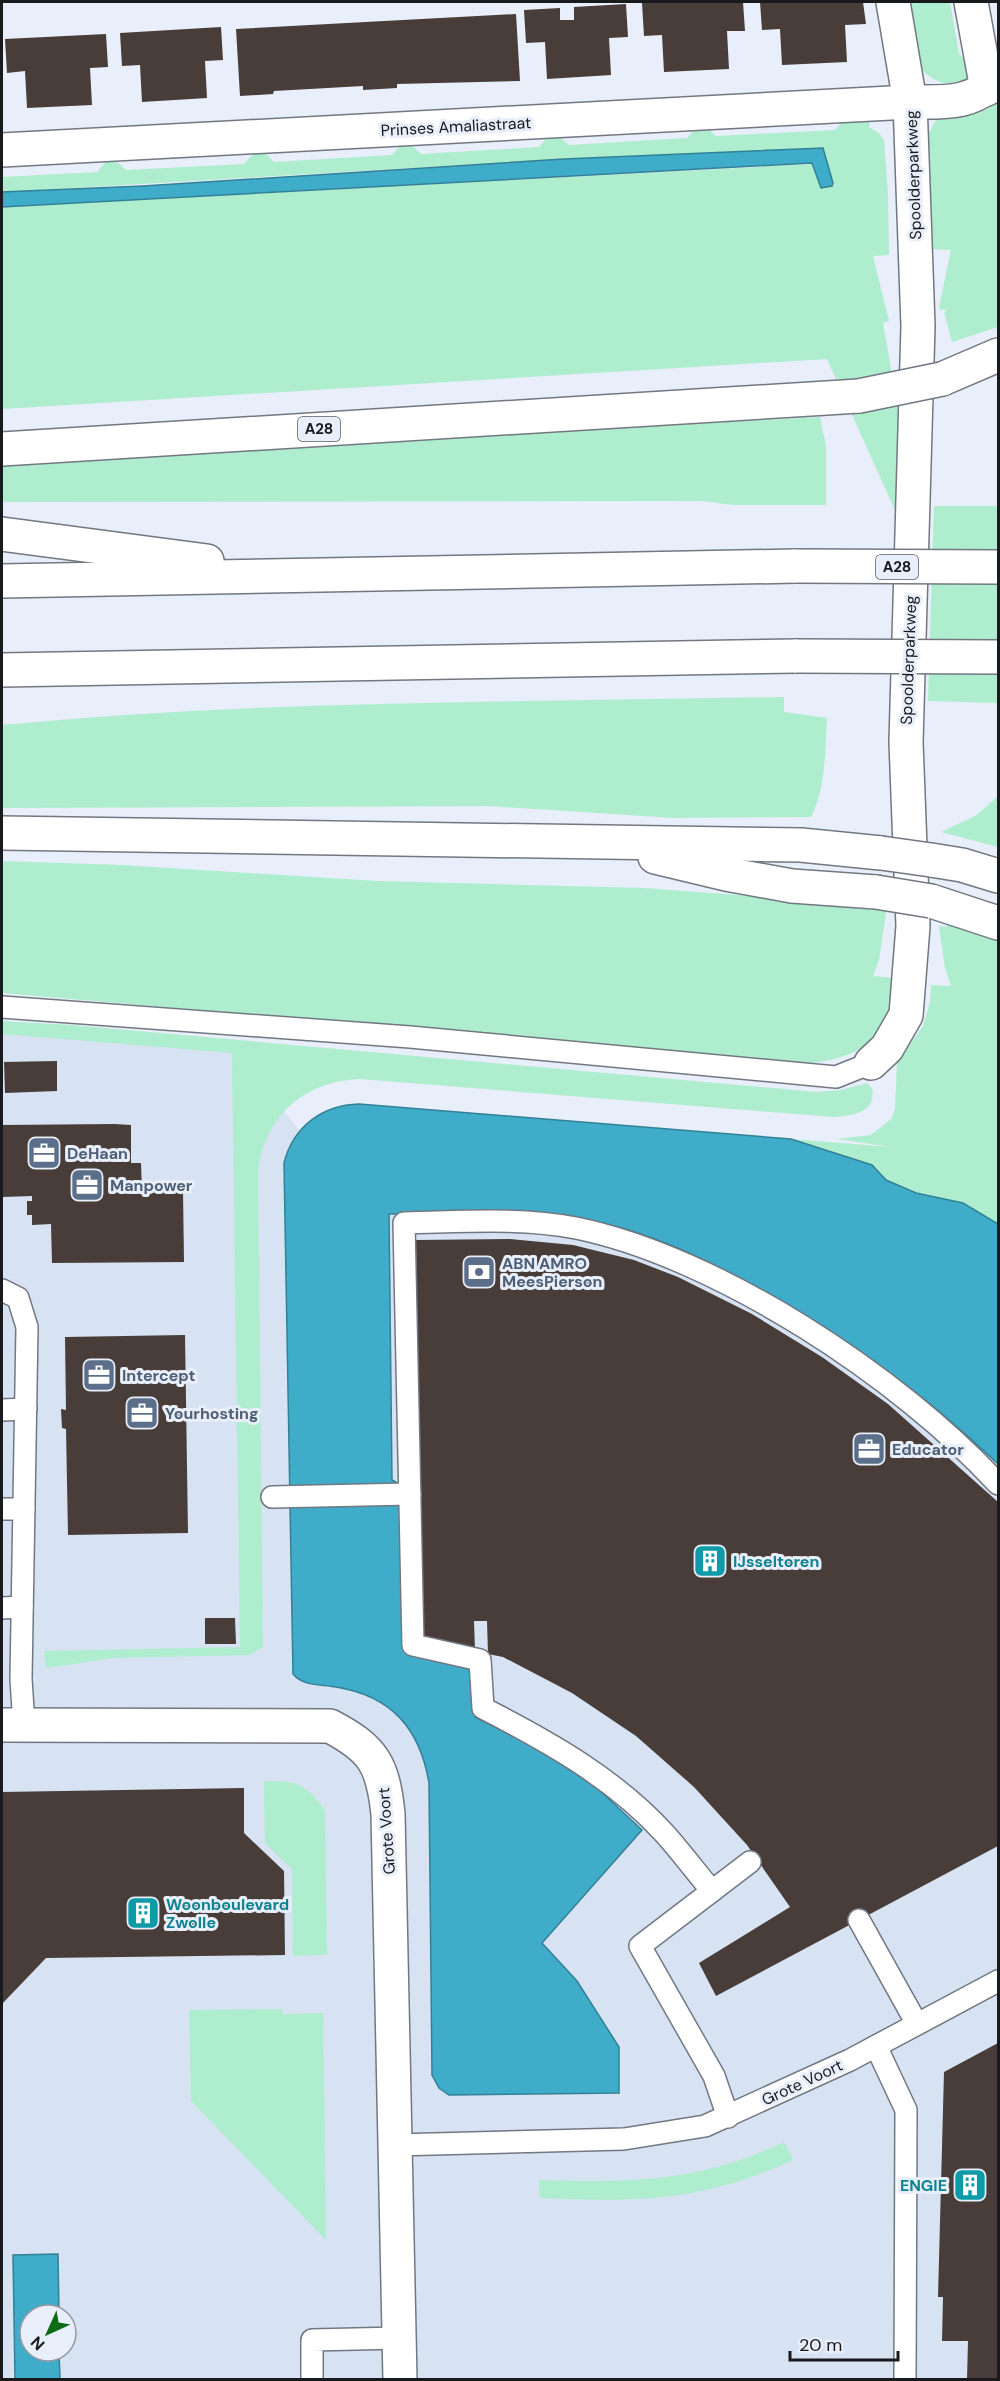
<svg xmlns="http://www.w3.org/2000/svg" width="1000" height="2381" font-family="'DM Sans',sans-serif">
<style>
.built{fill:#d7e2f3;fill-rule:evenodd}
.green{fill:#afedcf}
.water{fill:#3fadc9;stroke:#338196;stroke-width:1.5}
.building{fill:#483d39}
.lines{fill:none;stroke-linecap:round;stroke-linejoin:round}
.lane-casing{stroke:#727882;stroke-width:24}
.street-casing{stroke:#727882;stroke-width:36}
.highway-casing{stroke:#727882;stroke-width:36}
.lane{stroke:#fff;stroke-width:21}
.street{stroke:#fff;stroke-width:33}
.highway{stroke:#fff;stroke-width:33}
.highway-bridge-casing{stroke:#727882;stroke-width:36;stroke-linecap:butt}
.highway-bridge{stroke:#fff;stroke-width:33}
.labels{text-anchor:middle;stroke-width:6;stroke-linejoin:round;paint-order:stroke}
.shield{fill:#e8eefa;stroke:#565a60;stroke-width:1.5}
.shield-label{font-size:15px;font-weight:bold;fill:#181a1e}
.street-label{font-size:16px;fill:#181a1e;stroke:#e8eefa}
.service-label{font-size:16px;font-weight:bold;fill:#4e5e75;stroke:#e8eefa;text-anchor:start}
.culture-label{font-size:16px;font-weight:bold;fill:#0d838f;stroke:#e8eefa;text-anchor:start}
</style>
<rect width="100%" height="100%" fill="#e8eefa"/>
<path class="built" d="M2,1028L236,1050L299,1130L684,1202L998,1395V2379H2ZM30,2315H66V2351H30Z"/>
<g class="green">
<path d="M908,2H950L959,54L973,64L969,80C951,89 931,82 919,66Z"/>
<path d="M998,102V327L952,342L944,312L947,309L940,310L939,307L951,250L931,249L927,135L937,119L945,114L983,111Z"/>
<path d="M846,117L871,118L869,127L879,133L884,140L888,193L889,255L873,256L889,321L883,323L929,586L827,359L2,409V207L814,164L823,148L564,159L5,192H2V177L97,172L108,159H114L126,170L244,164L256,151L262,150L274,162L392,155L403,142L409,143L421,154L539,147L550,134H556L569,145L687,138L698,126H704L716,136L835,130Z"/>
<path d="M820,417L826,446V505H733L702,501L2,502V462Z"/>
<path d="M934,506H998V703L928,701Z"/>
<path d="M784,697V712L827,718C825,750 826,788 811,817L674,818L488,806L2,808V725C262,700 523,702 784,697Z"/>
<path d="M998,796V847L941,832L977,815Z"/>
<path d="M2,861L122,865L377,881L644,888L887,906L879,960L873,976L894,978C893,986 895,997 892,1006C882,1046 843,1062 806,1063L2,993Z"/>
<path d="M947,919L998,937V1224L963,1203L916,1193L886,1180L872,1165L791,1139L891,1147L837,1139L871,1135L891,1119L895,1109L897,1063L923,1026L930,1002L931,985L951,986L945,968L939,926L947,927Z"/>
<path d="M2,1021L71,1025L817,1092L841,1090L867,1083L872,1088C877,1113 852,1116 833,1117L360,1079C305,1081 264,1116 258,1172L263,1647L250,1655L113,1658L46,1668L44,1651L240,1647L232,1053L2,1034Z"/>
<path d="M264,1781C297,1781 306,1783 325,1811L327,1955L293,1956L292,1869L265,1843Z"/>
<path d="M282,2009L283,2014L323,2013L326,2240L191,2101L189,2010Z"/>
<path d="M784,2142L793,2160C700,2202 639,2202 540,2198L539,2180C631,2182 698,2183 784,2142Z"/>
</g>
<g class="water">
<path d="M823,148L833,183L832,186L821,188L812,163L2,207V192L143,186L564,159Z"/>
<path d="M359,1104L791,1139L872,1165L886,1180L916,1193L963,1203L998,1224V1464C922,1392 838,1330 745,1281C698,1256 650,1233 597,1222C529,1208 458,1213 389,1214L392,1480L396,1482L397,1500L404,1501L475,1667V1717L540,1750L596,1787L642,1830L542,1943L577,1981L619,2047V2093L449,2095L439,2088L432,2075L429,1783C420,1729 392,1696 336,1687C321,1684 304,1687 293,1674L284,1163C293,1127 322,1105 359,1104Z"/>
<path d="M58,2254L59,2315H30V2351H59L60,2379H15L13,2255Z"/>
</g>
<g class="building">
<path d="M670,2H743L745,31H727L729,69L664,72L662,35L644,36L642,3Z"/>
<path d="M760,2H863L866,24L845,25L847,62L782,65L780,29L762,30Z"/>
<path d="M626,4L628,37L609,38L611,75L547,79L545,42L526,43L524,10L560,8V20H574V7Z"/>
<path d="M516,14L520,81L397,84V88L363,90V86L274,91L273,94L240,96L236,29Z"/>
<path d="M221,27L223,60L205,61L207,98L142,102L140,65L122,66L120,33Z"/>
<path d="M106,34L108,67L90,68L92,105L27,108L25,71L7,73L5,39Z"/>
<path d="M57,1061V1091L5,1093L4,1062Z"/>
<path d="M115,1124L131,1125V1163H141L142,1191H183L184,1262L52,1263L51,1224L32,1225V1215H27V1201H32V1196L2,1197V1125Z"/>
<path d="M510,1239L573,1245L634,1260L678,1277L752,1314L822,1357L888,1404L998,1502V1846L716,1996L699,1963L790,1907L747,1845L694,1787L636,1736L572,1693L503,1657L488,1654L487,1621H474L475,1650L422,1637L416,1240Z"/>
<path d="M185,1335L188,1533L68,1535L66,1429L62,1428L61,1409L66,1410L65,1337Z"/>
<path d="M205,1618H235L236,1644H205Z"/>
<path d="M244,1788V1833L284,1871L285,1955L46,1958L2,2004V1792Z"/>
<path d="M998,2043V2380H967L968,2341H942L943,2297H938L944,2072Z"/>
</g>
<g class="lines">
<defs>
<g id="lane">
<path d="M2,1007L410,1037L836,1077L871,1063"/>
<path d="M2,1290L18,1298L27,1327L21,1679L24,1725"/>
<path d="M2,1410L26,1409"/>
<path d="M272,1497L410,1494"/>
<path d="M2,1509H24"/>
<path d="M2,1608L22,1607"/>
<path d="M712,1891C696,1872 681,1852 665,1834C614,1778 549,1742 483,1708L480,1660L413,1645L404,1223C461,1222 519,1217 576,1228C718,1257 901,1378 998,1484"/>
<path d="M859,1920L917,2024"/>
<path d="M876,2046L906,2110L905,2380"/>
<path d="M728,2117L714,2076L640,1946L750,1862"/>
<path d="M395,2145L624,2139L705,2126L850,2060L998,1981"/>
<path d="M312,2380V2340L399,2338"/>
</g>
<g id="street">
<path d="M971,2L987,89"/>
<path d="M2,150L910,102C947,102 969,105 998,79"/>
<path d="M871,1063L887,1048L906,1015L913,926L906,742L918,326L910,102L893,2"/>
<path d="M2,1725L330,1726C374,1749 383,1765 388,1814L400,2380"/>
</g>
<g id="highway">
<path d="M942,379L998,355"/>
<path d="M2,449L859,396"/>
<path d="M2,534L207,561"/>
<path d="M2,581L796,566"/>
<path d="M2,670L797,656"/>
<path d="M2,833L801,845L881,853"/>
<path d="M655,857L726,874L792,886L876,892"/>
<path d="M931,860L962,865L998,876"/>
<path d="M931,901L998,923"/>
</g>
</defs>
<use href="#lane" class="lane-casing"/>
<use href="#street" class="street-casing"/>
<use href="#highway" class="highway-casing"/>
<use href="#lane" class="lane"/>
<use href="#street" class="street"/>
<use href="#highway" class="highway"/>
<defs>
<g id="highway-bridge">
<path d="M859,396L942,379"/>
<path d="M796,566L998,567"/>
<path d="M797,656L998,657"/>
<path d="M881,853L931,860"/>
<path d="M876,892L931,901"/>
</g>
</defs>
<use href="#highway-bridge" class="highway-bridge-casing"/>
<use href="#highway-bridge" class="highway-bridge"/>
</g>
<defs>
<symbol id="office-square" viewBox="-11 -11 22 22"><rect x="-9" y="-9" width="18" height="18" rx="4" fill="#5c6f8a" stroke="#e8eefa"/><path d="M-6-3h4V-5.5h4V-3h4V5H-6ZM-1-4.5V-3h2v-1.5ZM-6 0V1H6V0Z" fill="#fff"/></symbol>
<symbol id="bank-square" viewBox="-11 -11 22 22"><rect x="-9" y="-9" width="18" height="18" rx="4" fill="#5c6f8a" stroke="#e8eefa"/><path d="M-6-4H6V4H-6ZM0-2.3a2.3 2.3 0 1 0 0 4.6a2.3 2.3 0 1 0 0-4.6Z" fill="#fff"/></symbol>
<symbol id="building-square" viewBox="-11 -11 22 22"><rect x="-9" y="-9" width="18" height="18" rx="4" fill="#0f9aa8" stroke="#e8eefa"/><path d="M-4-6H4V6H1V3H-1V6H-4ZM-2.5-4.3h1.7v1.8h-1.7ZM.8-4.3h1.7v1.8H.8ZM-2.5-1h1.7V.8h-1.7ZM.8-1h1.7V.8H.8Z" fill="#fff"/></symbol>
</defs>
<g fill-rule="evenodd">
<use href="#office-square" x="25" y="1134" width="38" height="38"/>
<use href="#office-square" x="68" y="1166" width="38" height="38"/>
<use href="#bank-square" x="460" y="1253" width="38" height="38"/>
<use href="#office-square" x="80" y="1356" width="38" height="38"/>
<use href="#office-square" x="123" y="1394" width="38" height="38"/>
<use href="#office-square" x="850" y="1430" width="38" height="38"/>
<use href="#building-square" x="691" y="1542" width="38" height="38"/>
<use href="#building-square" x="124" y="1894" width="38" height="38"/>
<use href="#building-square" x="951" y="2166" width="38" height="38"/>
</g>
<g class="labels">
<g class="shield">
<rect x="298" y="417" width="42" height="24" rx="4.5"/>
<rect x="876" y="555" width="42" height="24" rx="4.5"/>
</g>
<g class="shield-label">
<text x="319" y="434">A28</text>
<text x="897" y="572">A28</text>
</g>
<g class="street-label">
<text transform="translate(456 126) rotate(-3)" y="6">Prinses Amaliastraat</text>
<text transform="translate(913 175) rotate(-92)" y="6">Spoolderparkweg</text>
<text transform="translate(908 660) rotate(-88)" y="6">Spoolderparkweg</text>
<text transform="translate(386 1831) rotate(-94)" y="6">Grote Voort</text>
<text transform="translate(802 2082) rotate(-25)" y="6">Grote Voort</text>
</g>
<g class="service-label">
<text x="67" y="1159">DeHaan</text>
<text x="110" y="1191">Manpower</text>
<text x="502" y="1269">ABN AMRO<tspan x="502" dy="18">MeesPierson</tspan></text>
<text x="122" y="1381">Intercept</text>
<text x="165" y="1419">Yourhosting</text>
<text x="892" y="1455">Educator</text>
</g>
<g class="culture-label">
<text x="733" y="1567">IJsseltoren</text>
<text x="166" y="1910">Woonboulevard<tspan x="166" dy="18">Zwolle</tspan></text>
<text x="947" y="2191" text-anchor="end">ENGIE</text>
</g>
</g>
<rect width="1000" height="2381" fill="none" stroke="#181a1e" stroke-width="6"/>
<g transform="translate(48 2333) rotate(225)"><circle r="28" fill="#e8eefa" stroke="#9599a2" stroke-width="1.5"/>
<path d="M0-4.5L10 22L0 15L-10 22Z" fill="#0e6b15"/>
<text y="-9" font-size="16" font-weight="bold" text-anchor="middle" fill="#181a1e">N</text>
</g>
<path d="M790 2351v9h108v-9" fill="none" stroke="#181a1e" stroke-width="3"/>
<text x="799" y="2351" font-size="18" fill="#181a1e" stroke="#e8eefa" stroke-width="4.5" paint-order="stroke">20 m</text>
</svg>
